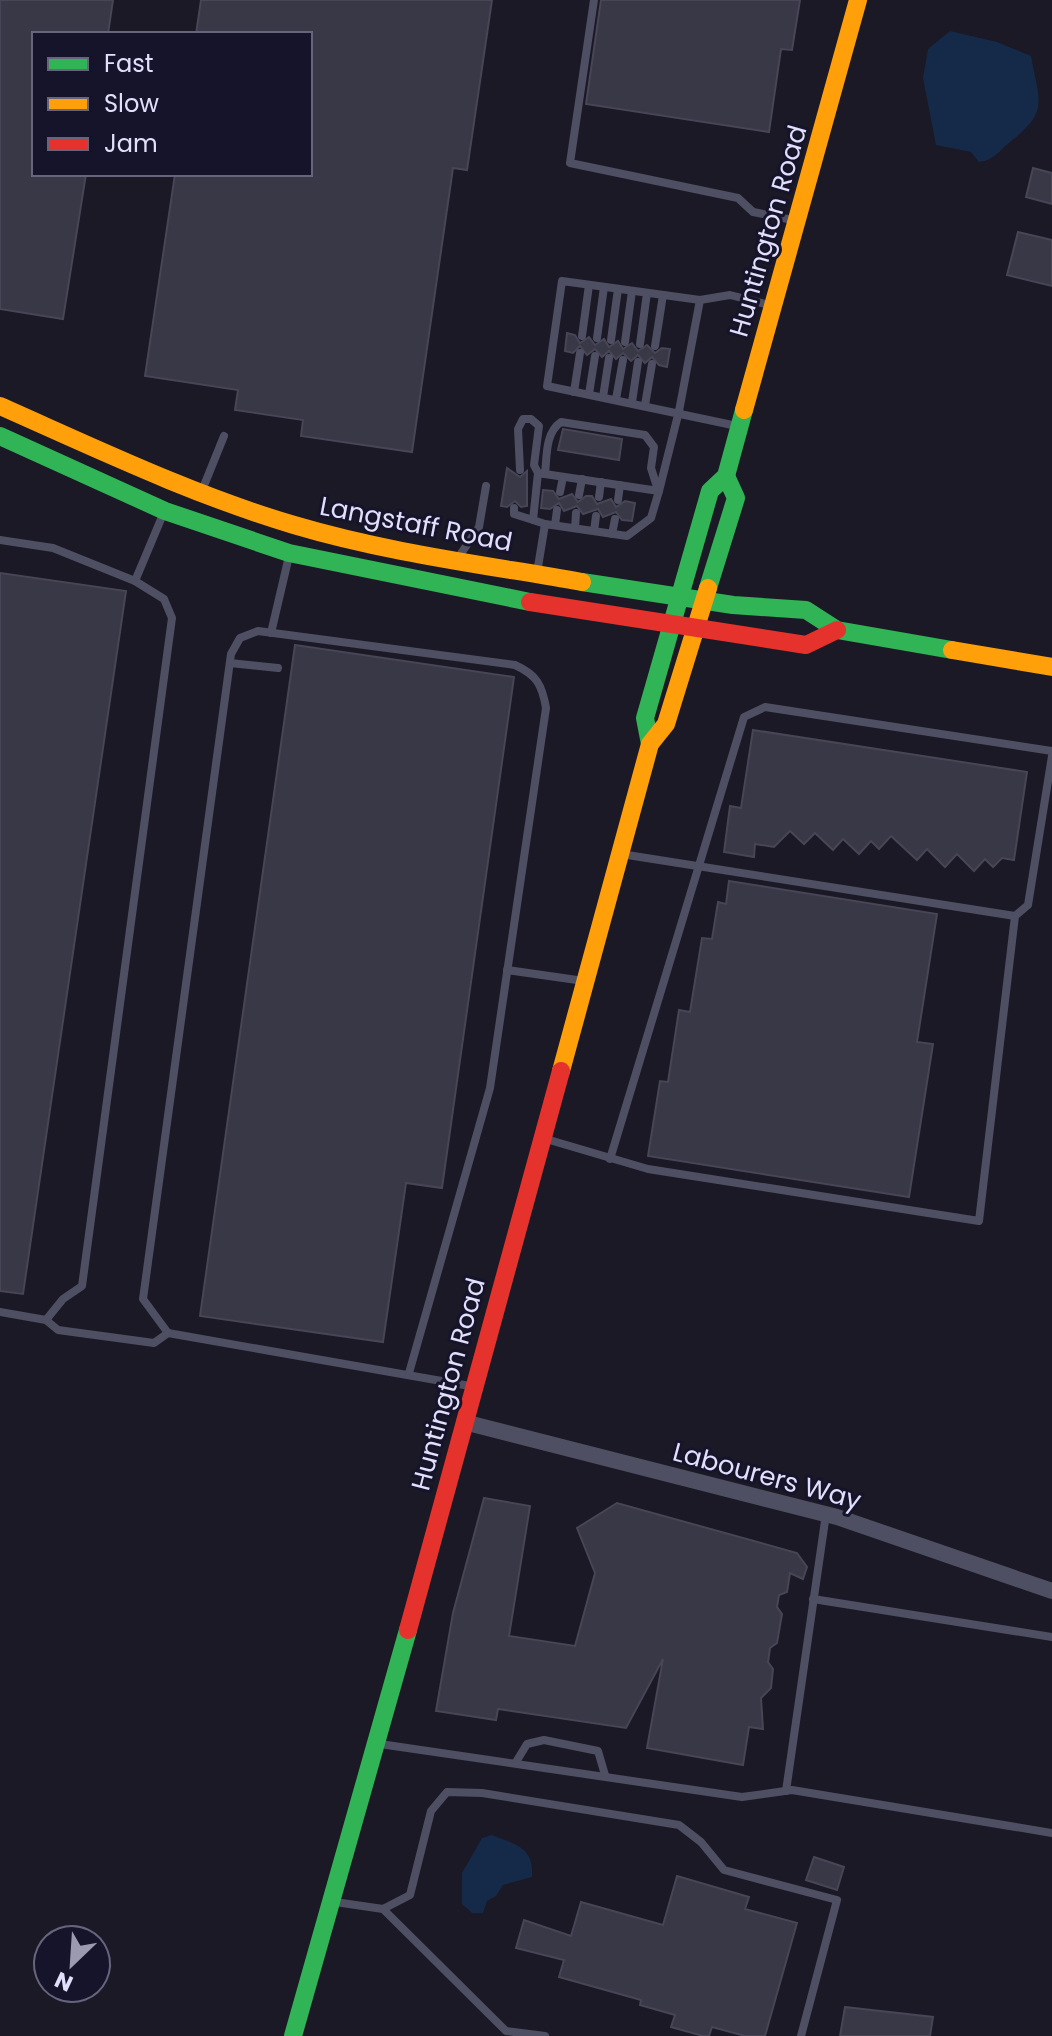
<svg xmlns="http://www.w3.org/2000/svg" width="1052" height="2036" font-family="Poppins,sans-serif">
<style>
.water{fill:#152a49}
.building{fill:#393846;stroke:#474556;stroke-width:2}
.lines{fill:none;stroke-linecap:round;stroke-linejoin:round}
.lane{stroke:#4f4f64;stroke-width:8}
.street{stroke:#4f4f64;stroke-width:16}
.fast{stroke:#30b455;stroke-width:18}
.slow{stroke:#ff9f0a;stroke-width:18}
.jam{stroke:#e5322d;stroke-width:18}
.labels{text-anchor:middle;stroke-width:6;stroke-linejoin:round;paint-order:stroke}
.street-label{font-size:26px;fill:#e1dffc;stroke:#16142a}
</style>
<rect width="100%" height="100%" fill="#1a1925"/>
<g class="water">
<path d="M950,31L997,42L1031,56C1039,102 1050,111 1009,143C998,152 994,160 979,162L971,152L936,145L923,78L928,49Z"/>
<path d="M492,1835C517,1845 534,1847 532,1877L503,1885L496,1896L487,1901L483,1913H472L462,1904V1873L482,1838Z"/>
</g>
<g class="building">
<path d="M0,0H113L108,34H34V174H86L63,319L0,309Z"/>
<path d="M201,0H492L467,170L453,168L412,452L301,436L303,420L235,410L238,390L145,376L175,174H310V34H196Z"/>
<path d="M601,0H800L792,50L781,49L769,132L586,104Z"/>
<path d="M1033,168L1052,173V204L1026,197Z"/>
<path d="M1018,232L1052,240V286L1007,275Z"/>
<path d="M567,333L575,335L580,343L589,337L595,345L604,339L609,347L618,341L623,349L632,343L638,351L647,345L655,353L662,348L670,349L667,367L659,365L652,357L645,363L638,355L631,361L623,353L616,359L609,351L602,357L595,349L587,355L580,346L573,353L565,351Z"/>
<path d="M563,429L622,439L619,460L558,450Z"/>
<path d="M507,468L520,477L527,471V506L521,507L515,501L507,507L501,506Z"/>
<path d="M543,490L553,491L559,499L572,494L578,502L586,496H592L597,504L611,499L616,507L625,501L635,503L632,521L622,520L616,512L603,517L598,509L583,514L577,506L564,511L559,503L550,509L541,508Z"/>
<path d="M0,573L126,591L23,1294L0,1291Z"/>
<path d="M295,645L514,677L442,1188L406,1183L383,1342L200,1316Z"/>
<path d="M753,730L1027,772L1014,860L1002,858L993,867L985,859L974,871L957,854L945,867L927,849L917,860L891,836L879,849L871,841L859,854L843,839L833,850L815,833L804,844L790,831L774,847L755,844L754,857L724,852L730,806L741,808Z"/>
<path d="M729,881L937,914L917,1042L933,1044L909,1197L648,1156L660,1081L668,1082L679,1010L690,1012L702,938L712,939L718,902L726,904Z"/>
<path d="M484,1498L530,1506L509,1636L575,1646L595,1573L577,1528L617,1503L797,1553L807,1567L803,1579L790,1573L787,1592L779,1595L777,1607L782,1614L777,1643L770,1648L768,1662L773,1669L771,1688L761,1698L763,1729L749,1727L743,1765L647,1748L663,1659L626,1728L498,1709L496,1720L436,1711L453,1613Z"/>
<path d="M814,1857L844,1867L837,1890L806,1880Z"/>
<path d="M677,1876L749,1897L745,1909L797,1923L765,2036H745L712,2027L709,2036H703L671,2027L675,2015L640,2005L641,2000L559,1977L564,1960L516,1948L524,1920L571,1936L581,1902L663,1925Z"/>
<path d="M845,2007L933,2017L930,2036H840Z"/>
</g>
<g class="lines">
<g class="lane">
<path d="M594,0L570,163L738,198L753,212L793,220"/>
<path d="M700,300L730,295L769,305"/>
<path d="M582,336L589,285"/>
<path d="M597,338L604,287"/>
<path d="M611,340L618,289"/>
<path d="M625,342L632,291"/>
<path d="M640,344L647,293"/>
<path d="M655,346L663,295"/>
<path d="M574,392L580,353"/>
<path d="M589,394L595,356"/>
<path d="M603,397L609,358"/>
<path d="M616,399L623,360"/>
<path d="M632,402L638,362"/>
<path d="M645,405L652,364"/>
<path d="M520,470L518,429L523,419H531L539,426L534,465L538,473"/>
<path d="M545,474C547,456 545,433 561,422L645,435L654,447L651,468L658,490"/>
<path d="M659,491L679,411L700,300L562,281L547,386L737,426"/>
<path d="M560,492L563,477"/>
<path d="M201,493L224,436"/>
<path d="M579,495L582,479"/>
<path d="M599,497L601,482"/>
<path d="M618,500L620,485"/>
<path d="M514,508V514L533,520"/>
<path d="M555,525L557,510"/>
<path d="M575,528L576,513"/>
<path d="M594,531L596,516"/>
<path d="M612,534L615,519"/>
<path d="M0,540L53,548L135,581L164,512"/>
<path d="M460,555L479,527L486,486"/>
<path d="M537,573L545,524L627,536L651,518L659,491L538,473L533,520L545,524"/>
<path d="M271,633L289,556"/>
<path d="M230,663L278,668"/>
<path d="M621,854L1015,916L1028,905L1052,756"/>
<path d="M507,970L584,981"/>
<path d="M546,1139L648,1169L979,1221L1015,916"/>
<path d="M610,1159L744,717L765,707L1052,751"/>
<path d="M0,1312L46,1320L58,1330L154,1343L168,1333L470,1386"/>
<path d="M46,1320L63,1299L82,1286L172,618L164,599L135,581"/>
<path d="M168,1333L143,1299L231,654L240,638L258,631L515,665C537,675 542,685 546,708L490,1088L409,1373"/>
<path d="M813,1599L1052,1637"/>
<path d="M380,1744L742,1797L792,1790L1052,1833"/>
<path d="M516,1762L527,1744L544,1740L598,1751L605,1775"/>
<path d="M786,1791L826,1514"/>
<path d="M335,1902L383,1909L410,1895L431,1811L447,1792L482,1793L679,1825L701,1842L724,1870L837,1900L801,2036"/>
<path d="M383,1909L506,2031L545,2036"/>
</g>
<path class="street" d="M464,1422L837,1517L1052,1591"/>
<g class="fast">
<path d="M0,436L165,511L289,553L530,602"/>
<path d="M582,582L733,605L806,610L837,630L952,650"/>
<path d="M708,588L736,498L726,476"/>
<path d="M650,744L645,718L710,491L726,476L744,410"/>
<path d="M293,2036L408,1630"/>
</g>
<g class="slow">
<path d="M0,406C97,449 193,495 294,525C388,553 486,565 582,582"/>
<path d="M744,410L858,0"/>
<path d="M952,650L1052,667"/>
<path d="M561,1071L650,744L666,724L708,588"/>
</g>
<g class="jam">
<path d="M530,602L806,645L837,630"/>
<path d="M408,1630L561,1071"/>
</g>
</g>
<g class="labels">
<g class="street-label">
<text transform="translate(768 231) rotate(-74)" y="9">Huntington Road</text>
<text transform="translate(416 524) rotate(11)" y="9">Langstaff Road</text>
<text transform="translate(448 1384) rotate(-75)" y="9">Huntington Road</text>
<text transform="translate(767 1476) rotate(15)" y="9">Labourers Way</text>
</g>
</g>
<rect x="32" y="32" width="280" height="144" fill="#16142a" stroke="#67657e" stroke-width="2"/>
<rect x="48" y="58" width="40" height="12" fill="#30b455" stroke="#67657e" stroke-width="2"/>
<text x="104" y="72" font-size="24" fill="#e1dffc">Fast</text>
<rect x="48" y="98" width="40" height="12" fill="#ff9f0a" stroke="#67657e" stroke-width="2"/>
<text x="104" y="112" font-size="24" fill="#e1dffc">Slow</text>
<rect x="48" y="138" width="40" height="12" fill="#e5322d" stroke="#67657e" stroke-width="2"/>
<text x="104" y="152" font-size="24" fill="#e1dffc">Jam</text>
<g transform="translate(72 1964) rotate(205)"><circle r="38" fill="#16142a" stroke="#67657e" stroke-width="2"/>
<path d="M0-6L14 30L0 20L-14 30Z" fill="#9b9ab1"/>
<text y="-12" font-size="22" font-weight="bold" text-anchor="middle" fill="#e1dffc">N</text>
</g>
</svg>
